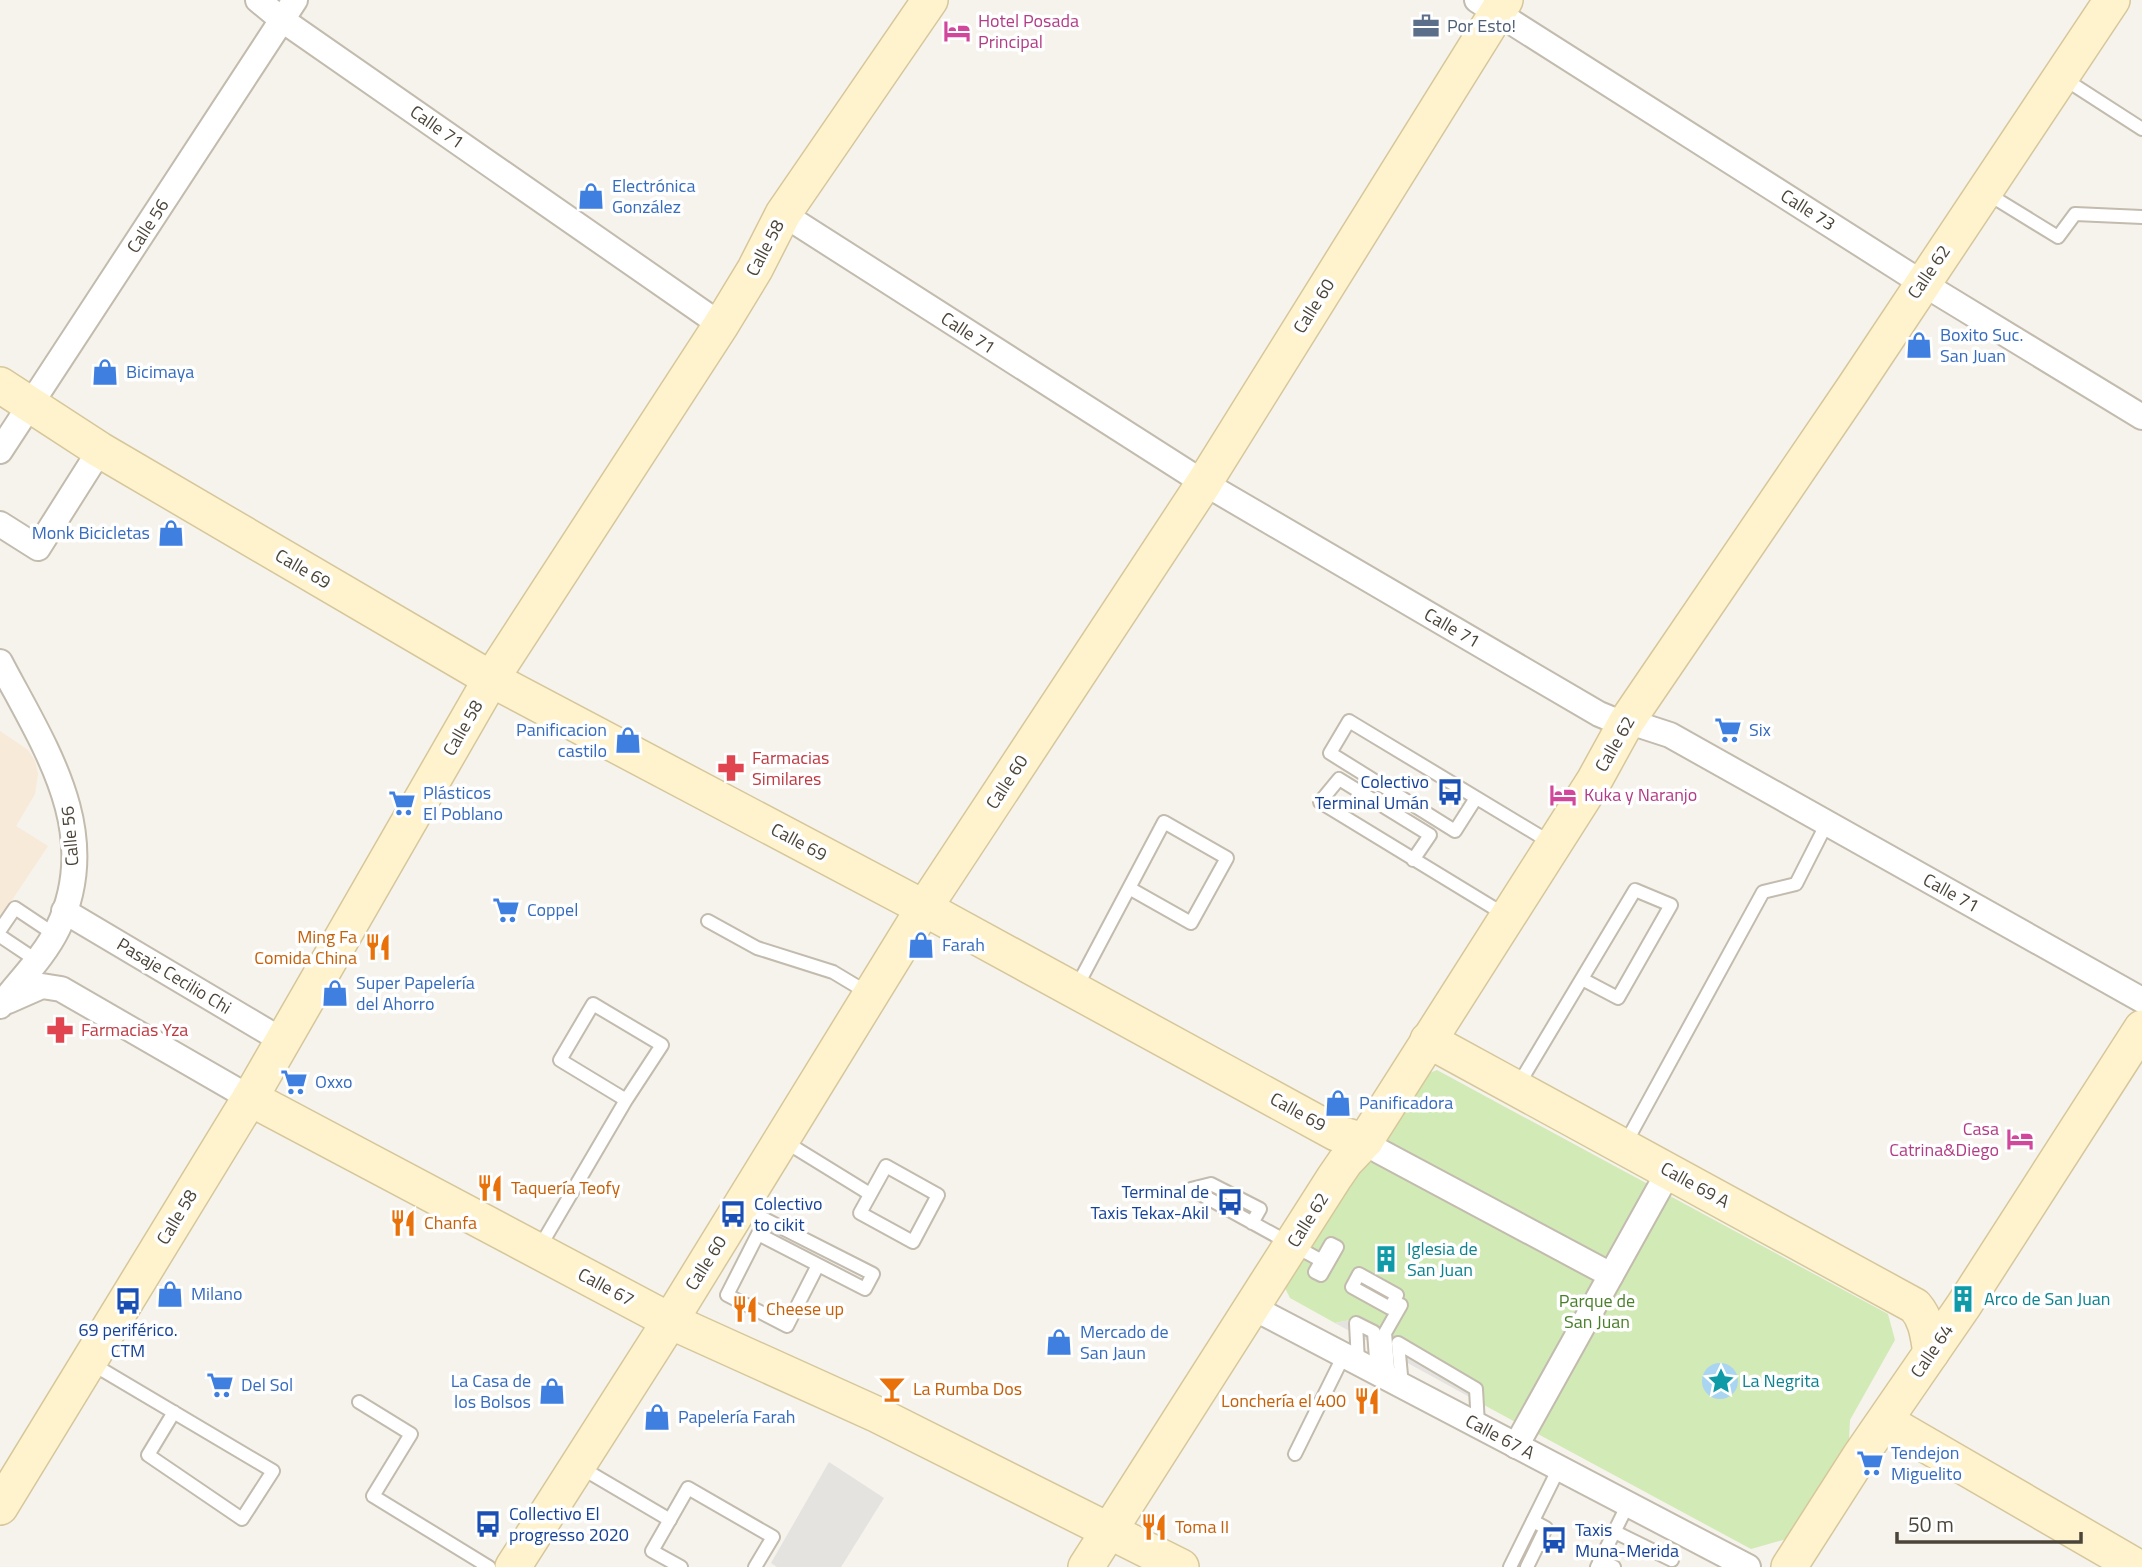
<svg xmlns="http://www.w3.org/2000/svg" width="2142" height="1567" font-family="'Titillium Web',sans-serif">
<style>
.commercial{fill:#f7ead8}
.green{fill:#d2eab5}
.parking{fill:#e5e3e0}
.water{fill:#a9d4f2}
.lines{fill:none;stroke-linecap:round;stroke-linejoin:round}
.lane-casing{stroke:#c2bbae;stroke-width:16}
.street-casing{stroke:#c2bbae;stroke-width:28}
.secondary-casing{stroke:#d6c79b;stroke-width:38}
.lane{stroke:#fff;stroke-width:12}
.street{stroke:#fff;stroke-width:24}
.secondary{stroke:#fff3cd;stroke-width:35}
.labels{text-anchor:middle;stroke-width:7;stroke-linejoin:round;paint-order:stroke}
.hotel-label{font-size:18px;fill:#b23c85;stroke:#fff;text-anchor:start}
.service-label{font-size:18px;fill:#4e5e75;stroke:#fff;text-anchor:start}
.street-label{font-size:18px;fill:#4b4439;stroke:#fff}
.shop-label{font-size:18px;fill:#366cbe;stroke:#fff;text-anchor:start}
.health-label{font-size:18px;fill:#be3a42;stroke:#fff;text-anchor:start}
.transit-label{font-size:18px;fill:#164399;stroke:#fff;text-anchor:start}
.food-label{font-size:18px;fill:#c56008;stroke:#fff;text-anchor:start}
.culture-label{font-size:18px;fill:#0d838f;stroke:#fff;text-anchor:start}
.park-label{font-size:18px;fill:#4a7f2a;stroke:#fff}
</style>
<rect width="100%" height="100%" fill="#f6f3ec"/>
<path class="commercial" d="M0,731L28,750L35,761L38,774L35,794L16,826L48,846L0,918Z"/>
<path class="green" d="M1437,1070L1888,1314L1895,1340L1850,1420L1849,1440L1790,1538L1751,1549L1484,1405L1482,1387L1360,1318L1335,1323L1290,1298L1285,1288L1348,1177L1373,1161L1422,1076Z"/>
<g class="parking">
<path d="M1360,1318L1482,1387L1484,1405L1335,1323Z"/>
<path d="M829,1462L884,1498L841,1567H777L771,1563Z"/>
</g>
<circle class="water" cx="1720" cy="1381" r="18"/>
<g class="lines">
<defs>
<g id="lane">
<path d="M2063,78L2142,129"/>
<path d="M1988,194L2058,237L2075,214L2142,217"/>
<path d="M1476,798L1455,831L1330,753L1349,721L1553,844"/>
<path d="M1413,860L1430,835L1339,779L1320,802L1507,916"/>
<path d="M708,921L757,948L833,972L868,993"/>
<path d="M0,930L15,908L54,934"/>
<path d="M0,936L36,960"/>
<path d="M1075,990L1164,822L1227,858L1191,923L1129,888"/>
<path d="M1517,1087L1635,890L1671,905L1618,998L1582,979"/>
<path d="M784,1141L870,1194"/>
<path d="M1624,1146L1763,892L1796,884L1827,823"/>
<path d="M886,1166L938,1195L913,1242L860,1213Z"/>
<path d="M741,1207L873,1274L865,1289L758,1234L727,1295L787,1326L818,1265"/>
<path d="M1252,1223L1260,1209L1211,1184L1191,1189C1234,1213 1278,1237 1322,1261"/>
<path d="M1331,1244L1337,1247L1321,1275L1315,1272Z"/>
<path d="M538,1250L626,1100L662,1045L593,1004L560,1060L626,1100"/>
<path d="M1359,1274L1397,1295L1390,1308L1352,1287Z"/>
<path d="M89,1362L273,1471L242,1519L148,1455L174,1412"/>
<path d="M1358,1362L1356,1323L1374,1332L1377,1372"/>
<path d="M1389,1379L1385,1333L1401,1305L1396,1303"/>
<path d="M1402,1386L1398,1343L1476,1389L1478,1425"/>
<path d="M359,1402L411,1434L373,1496L489,1567"/>
<path d="M1295,1454L1344,1355"/>
<path d="M580,1467L670,1520"/>
<path d="M1615,1532L1672,1560"/>
<path d="M1601,1561L1614,1567"/>
<path d="M681,1567L652,1551L688,1488L773,1537L755,1567"/>
<path d="M1510,1567L1559,1468"/>
<path d="M1527,1567L1546,1528L1533,1521"/>
<path d="M1597,1567L1628,1504"/>
</g>
<g id="street">
<path d="M258,0L281,19L721,325"/>
<path d="M1477,0L1922,283L2142,417"/>
<path d="M783,214L1204,483L1599,714L1616,721H1627L1670,735L2142,1000"/>
<path d="M0,451L295,0"/>
<path d="M0,524L38,548L100,450"/>
<path d="M0,662C44,746 104,832 58,928C44,957 19,981 0,1006"/>
<path d="M64,911L283,1041"/>
<path d="M8,1001L42,986L61,989L250,1098"/>
<path d="M1379,1151L1611,1275"/>
<path d="M1252,1307L1748,1567"/>
<path d="M1516,1446L1669,1171"/>
</g>
<g id="secondary">
<path d="M0,385L100,450L491,679L924,908L1336,1133L1365,1141"/>
<path d="M1428,1040L1915,1306C1927,1320 1928,1335 1931,1353"/>
<path d="M250,1098L670,1321L878,1415L1181,1567"/>
<path d="M1885,1421L2137,1567"/>
<path d="M0,1507L250,1098L491,679L721,325L755,269L783,214L930,0"/>
<path d="M513,1567L670,1321L924,908L1204,483L1505,0"/>
<path d="M1086,1567L1334,1178L1345,1162L1365,1141L1594,781L1627,721L1853,389L2112,0"/>
<path d="M1789,1567L1860,1456L1964,1305L2142,1028"/>
</g>
</defs>
<use href="#lane" class="lane-casing"/>
<use href="#street" class="street-casing"/>
<use href="#secondary" class="secondary-casing"/>
<use href="#lane" class="lane"/>
<use href="#street" class="street"/>
<use href="#secondary" class="secondary"/>
</g>
<defs>
<symbol id="office-bare" viewBox="-9 -9 18 18"><path d="M-6-3h4V-5.5h4V-3h4V5H-6ZM-1-4.5V-3h2v-1.5ZM-6 0V1H6V0Z" fill="#5c6f8a" stroke="#fff" stroke-width="2.5" paint-order="stroke"/></symbol>
<symbol id="hotel-bare" viewBox="-9 -9 18 18"><path d="M-6-4.5h1.5V1H6V5H4.5V3h-9V5H-6ZM-4 0a1.8 1.8 0 1 1 3.6 0ZM.5 0V-2.5h3Q6-2.5 6 0Z" fill="#d1479c" stroke="#fff" stroke-width="2.5" paint-order="stroke"/></symbol>
<symbol id="shop-bare" viewBox="-9 -9 18 18"><path d="M-5-2.5h2.3a2.7 3.5 0 0 1 5.4 0H5L5.5 6h-11ZM-1.5-2.5h3a1.5 2.3 0 0 0-3 0Z" fill="#3f7fe0" stroke="#fff" stroke-width="2.5" paint-order="stroke"/></symbol>
<symbol id="supermarket-bare" viewBox="-9 -9 18 18"><path d="M-6-5.5h2.5l.6 2H6L4.5 2H-2.5L-4.4-4H-6ZM-1.5 3.2a1.3 1.3 0 1 0 .1 0ZM3 3.2a1.3 1.3 0 1 0 .1 0Z" fill="#3f7fe0" stroke="#fff" stroke-width="2.5" paint-order="stroke"/></symbol>
<symbol id="pharmacy-bare" viewBox="-9 -9 18 18"><path d="M-2-6h4v4h4v4h-4v4h-4v-4h-4v-4h4Z" fill="#e0444e" stroke="#fff" stroke-width="2.5" paint-order="stroke"/></symbol>
<symbol id="bus-bare" viewBox="-9 -9 18 18"><path d="M-5-6H5V4H4V6H2V4H-2V6H-4V4H-5ZM-3.5-4V0h7V-4ZM-3.5 1.2v1.5H-2V1.2ZM2 1.2v1.5H3.5V1.2Z" fill="#1a4fb4" stroke="#fff" stroke-width="2.5" paint-order="stroke"/></symbol>
<symbol id="restaurant-bare" viewBox="-9 -9 18 18"><path d="M-5-6h1v4h1v-4h1v4h1v-4h1v5L-1.5 .5V6h-2V.5L-5-1ZM5-6V6H3V1.5H1.5Q1.5-4 5-6Z" fill="#e8710a" stroke="#fff" stroke-width="2.5" paint-order="stroke"/></symbol>
<symbol id="building-bare" viewBox="-9 -9 18 18"><path d="M-4-6H4V6H1V3H-1V6H-4ZM-2.5-4.3h1.7v1.8h-1.7ZM.8-4.3h1.7v1.8H.8ZM-2.5-1h1.7V.8h-1.7ZM.8-1h1.7V.8H.8Z" fill="#0f9aa8" stroke="#fff" stroke-width="2.5" paint-order="stroke"/></symbol>
<symbol id="sight-bare" viewBox="-9 -9 18 18"><path d="M0-6L1.8-2.2L6-1.7L2.9 1.2L3.7 5.4L0 3.3L-3.7 5.4L-2.9 1.2L-6-1.7L-1.8-2.2Z" fill="#0f9aa8" stroke="#fff" stroke-width="2.5" paint-order="stroke"/></symbol>
<symbol id="bar-bare" viewBox="-9 -9 18 18"><path d="M-6-5H6L.8 .8V4.5H3.5V6h-7V4.5H-.8V.8Z" fill="#e8710a" stroke="#fff" stroke-width="2.5" paint-order="stroke"/></symbol>
</defs>
<g fill-rule="evenodd">
<use href="#office-bare" x="1407" y="7" width="38" height="38"/>
<use href="#hotel-bare" x="938" y="12" width="38" height="38"/>
<use href="#shop-bare" x="572" y="177" width="38" height="38"/>
<use href="#shop-bare" x="1900" y="326" width="38" height="38"/>
<use href="#shop-bare" x="86" y="353" width="38" height="38"/>
<use href="#shop-bare" x="152" y="514" width="38" height="38"/>
<use href="#supermarket-bare" x="1709" y="711" width="38" height="38"/>
<use href="#shop-bare" x="609" y="721" width="38" height="38"/>
<use href="#pharmacy-bare" x="712" y="749" width="38" height="38"/>
<use href="#bus-bare" x="1431" y="773" width="38" height="38"/>
<use href="#hotel-bare" x="1544" y="776" width="38" height="38"/>
<use href="#supermarket-bare" x="383" y="784" width="38" height="38"/>
<use href="#supermarket-bare" x="487" y="891" width="38" height="38"/>
<use href="#shop-bare" x="902" y="926" width="38" height="38"/>
<use href="#restaurant-bare" x="359" y="928" width="38" height="38"/>
<use href="#shop-bare" x="316" y="974" width="38" height="38"/>
<use href="#pharmacy-bare" x="41" y="1011" width="38" height="38"/>
<use href="#supermarket-bare" x="275" y="1063" width="38" height="38"/>
<use href="#shop-bare" x="1319" y="1084" width="38" height="38"/>
<use href="#hotel-bare" x="2001" y="1120" width="38" height="38"/>
<use href="#restaurant-bare" x="471" y="1169" width="38" height="38"/>
<use href="#bus-bare" x="1211" y="1183" width="38" height="38"/>
<use href="#bus-bare" x="714" y="1195" width="38" height="38"/>
<use href="#restaurant-bare" x="384" y="1204" width="38" height="38"/>
<use href="#building-bare" x="1367" y="1240" width="38" height="38"/>
<use href="#shop-bare" x="151" y="1275" width="38" height="38"/>
<use href="#building-bare" x="1944" y="1280" width="38" height="38"/>
<use href="#bus-bare" x="109" y="1282" width="38" height="38"/>
<use href="#restaurant-bare" x="726" y="1290" width="38" height="38"/>
<use href="#shop-bare" x="1040" y="1323" width="38" height="38"/>
<use href="#sight-bare" x="1702" y="1362" width="38" height="38"/>
<use href="#supermarket-bare" x="201" y="1366" width="38" height="38"/>
<use href="#bar-bare" x="873" y="1370" width="38" height="38"/>
<use href="#shop-bare" x="533" y="1372" width="38" height="38"/>
<use href="#restaurant-bare" x="1348" y="1382" width="38" height="38"/>
<use href="#shop-bare" x="638" y="1398" width="38" height="38"/>
<use href="#supermarket-bare" x="1851" y="1444" width="38" height="38"/>
<use href="#bus-bare" x="469" y="1505" width="38" height="38"/>
<use href="#restaurant-bare" x="1135" y="1508" width="38" height="38"/>
<use href="#bus-bare" x="1535" y="1521" width="38" height="38"/>
</g>
<g class="labels">
<g class="hotel-label">
<text x="978" y="27">Hotel Posada<tspan x="978" dy="21">Principal</tspan></text>
<text x="1584" y="801">Kuka y Naranjo</text>
<text x="1999" y="1135" text-anchor="end">Casa<tspan x="1999" dy="21">Catrina&amp;Diego</tspan></text>
</g>
<g class="service-label">
<text x="1447" y="32">Por Esto!</text>
</g>
<g class="street-label">
<text transform="translate(437 127) rotate(35)" y="6">Calle 71</text>
<text transform="translate(1808 210) rotate(32)" y="6">Calle 73</text>
<text transform="translate(148 226) rotate(-57)" y="6">Calle 56</text>
<text transform="translate(765 248) rotate(-62)" y="6">Calle 58</text>
<text transform="translate(1929 272) rotate(-56)" y="6">Calle 62</text>
<text transform="translate(1314 306) rotate(-58)" y="6">Calle 60</text>
<text transform="translate(968 333) rotate(33)" y="6">Calle 71</text>
<text transform="translate(303 569) rotate(30)" y="6">Calle 69</text>
<text transform="translate(1452 628) rotate(30)" y="6">Calle 71</text>
<text transform="translate(463 728) rotate(-60)" y="6">Calle 58</text>
<text transform="translate(1615 744) rotate(-60)" y="6">Calle 62</text>
<text transform="translate(1007 782) rotate(-57)" y="6">Calle 60</text>
<text transform="translate(70 836) rotate(-95)" y="6">Calle 56</text>
<text transform="translate(799 842) rotate(28)" y="6">Calle 69</text>
<text transform="translate(1951 893) rotate(29)" y="6">Calle 71</text>
<text transform="translate(174 976) rotate(31)" y="6">Pasaje Cecilio Chi</text>
<text transform="translate(1298 1112) rotate(29)" y="6">Calle 69</text>
<text transform="translate(1695 1185) rotate(29)" y="6">Calle 69 A</text>
<text transform="translate(177 1217) rotate(-59)" y="6">Calle 58</text>
<text transform="translate(1308 1220) rotate(-58)" y="6">Calle 62</text>
<text transform="translate(706 1263) rotate(-58)" y="6">Calle 60</text>
<text transform="translate(606 1287) rotate(28)" y="6">Calle 67</text>
<text transform="translate(1932 1351) rotate(-56)" y="6">Calle 64</text>
<text transform="translate(1500 1437) rotate(28)" y="6">Calle 67 A</text>
</g>
<g class="shop-label">
<text x="612" y="192">Electrónica<tspan x="612" dy="21">González</tspan></text>
<text x="1940" y="341">Boxito Suc.<tspan x="1940" dy="21">San Juan</tspan></text>
<text x="126" y="378">Bicimaya</text>
<text x="150" y="539" text-anchor="end">Monk Bicicletas</text>
<text x="607" y="736" text-anchor="end">Panificacion<tspan x="607" dy="21">castilo</tspan></text>
<text x="1749" y="736">Six</text>
<text x="423" y="799">Plásticos<tspan x="423" dy="21">El Poblano</tspan></text>
<text x="527" y="916">Coppel</text>
<text x="942" y="951">Farah</text>
<text x="356" y="989">Super Papelería<tspan x="356" dy="21">del Ahorro</tspan></text>
<text x="315" y="1088">Oxxo</text>
<text x="1359" y="1109">Panificadora</text>
<text x="191" y="1300">Milano</text>
<text x="1080" y="1338">Mercado de<tspan x="1080" dy="21">San Jaun</tspan></text>
<text x="531" y="1387" text-anchor="end">La Casa de<tspan x="531" dy="21">los Bolsos</tspan></text>
<text x="241" y="1391">Del Sol</text>
<text x="678" y="1423">Papelería Farah</text>
<text x="1891" y="1459">Tendejon<tspan x="1891" dy="21">Miguelito</tspan></text>
</g>
<g class="health-label">
<text x="752" y="764">Farmacias<tspan x="752" dy="21">Similares</tspan></text>
<text x="81" y="1036">Farmacias Yza</text>
</g>
<g class="transit-label">
<text x="1429" y="788" text-anchor="end">Colectivo<tspan x="1429" dy="21">Terminal Umán</tspan></text>
<text x="1209" y="1198" text-anchor="end">Terminal de<tspan x="1209" dy="21">Taxis Tekax-Akil</tspan></text>
<text x="754" y="1210">Colectivo<tspan x="754" dy="21">to cikit</tspan></text>
<text x="128" y="1336" text-anchor="middle">69 periférico.<tspan x="128" dy="21">CTM</tspan></text>
<text x="509" y="1520">Collectivo El<tspan x="509" dy="21">progresso 2020</tspan></text>
<text x="1575" y="1536">Taxis<tspan x="1575" dy="21">Muna-Merida</tspan></text>
</g>
<g class="food-label">
<text x="357" y="943" text-anchor="end">Ming Fa<tspan x="357" dy="21">Comida China</tspan></text>
<text x="511" y="1194">Taquería Teofy</text>
<text x="424" y="1229">Chanfa</text>
<text x="766" y="1315">Cheese up</text>
<text x="913" y="1395">La Rumba Dos</text>
<text x="1346" y="1407" text-anchor="end">Lonchería el 400</text>
<text x="1175" y="1533">Toma II</text>
</g>
<g class="culture-label">
<text x="1407" y="1255">Iglesia de<tspan x="1407" dy="21">San Juan</tspan></text>
<text x="1984" y="1305">Arco de San Juan</text>
<text x="1742" y="1387">La Negrita</text>
</g>
<g class="park-label">
<text x="1597" y="1307">Parque de<tspan x="1597" dy="21">San Juan</tspan></text>
</g>
</g>
<path d="M1897 1532v10h184v-10" fill="none" stroke="#4b4439" stroke-width="3.5"/>
<text x="1908" y="1532" font-size="21" fill="#4b4439" stroke="#ffffff" stroke-width="5" paint-order="stroke">50 m</text>
</svg>
